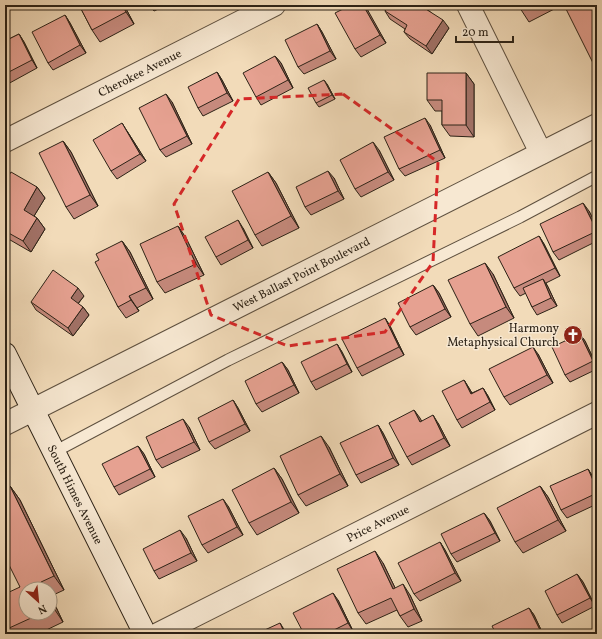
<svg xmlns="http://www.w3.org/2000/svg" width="602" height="639" font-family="Vollkorn,serif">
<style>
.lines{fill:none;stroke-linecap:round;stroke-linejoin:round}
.lane-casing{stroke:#5e503f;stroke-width:13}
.street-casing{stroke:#5e503f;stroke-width:24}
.secondary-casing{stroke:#2c2216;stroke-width:24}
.lane{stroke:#f7e8d2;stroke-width:11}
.street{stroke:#f7e8d2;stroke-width:22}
.secondary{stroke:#f7e8d2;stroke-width:22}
.wall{fill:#c68a7d;stroke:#2c2216;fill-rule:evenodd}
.shaded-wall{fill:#a17166;stroke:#2c2216}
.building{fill:#e6a191;stroke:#2c2216}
.marked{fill:none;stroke:#d62828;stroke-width:3;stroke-dasharray:8 5;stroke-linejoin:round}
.labels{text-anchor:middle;stroke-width:3;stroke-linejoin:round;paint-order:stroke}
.street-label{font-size:12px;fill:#2c2216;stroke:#f7e8d2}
.poi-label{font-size:12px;fill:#2c2216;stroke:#f7e8d2;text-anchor:end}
</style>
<rect width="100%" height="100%" fill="#f2dbb9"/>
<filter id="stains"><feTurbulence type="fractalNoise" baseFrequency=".005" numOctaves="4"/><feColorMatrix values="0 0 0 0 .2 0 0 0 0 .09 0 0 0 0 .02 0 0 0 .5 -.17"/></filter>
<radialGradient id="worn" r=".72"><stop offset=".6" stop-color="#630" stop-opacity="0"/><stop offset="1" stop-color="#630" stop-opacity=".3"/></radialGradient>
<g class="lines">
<defs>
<path id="lane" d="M54,452L228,360L520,217L597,176"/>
<g id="street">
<path d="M468,5L541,153"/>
<path id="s1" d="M5,141L274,5"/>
<path id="s2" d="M5,424L597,125"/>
<path id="s3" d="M158,634L597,413"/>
</g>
<g id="secondary">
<path id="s4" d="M5,354L145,634"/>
</g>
</defs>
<use href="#lane" class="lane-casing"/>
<use href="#street" class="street-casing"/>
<use href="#secondary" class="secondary-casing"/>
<use href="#lane" class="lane"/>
<use href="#street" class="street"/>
<use href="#secondary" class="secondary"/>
</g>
<g class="wall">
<path d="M79,5H124L134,24L100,42L92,30Z"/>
<path d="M149,5H167L154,11Z"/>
<path d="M351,5H364L386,43L361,57L355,49Z"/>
<path d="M389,5H426L429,9L428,10L449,28L432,54L410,39L404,32L405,29L390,19L385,11Z"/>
<path d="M518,5H562L529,22Z"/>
<path d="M65,15L70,23L86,53L53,70L48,63Z"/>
<path d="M317,24L322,32L336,59L304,74L298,67Z"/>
<path d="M19,34L24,42L37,68L6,85L5,84V41Z"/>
<path d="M275,56L281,63L293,88L261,105L256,97Z"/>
<path d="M217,72L222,80L233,101L203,116L198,108Z"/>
<path d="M466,73L474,84V137L450,136L442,125V111H435L427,100Z"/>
<path d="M327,84L335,99L319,107L316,103Z"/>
<path d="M172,102L192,144L166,157L160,150Z"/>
<path d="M430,125L445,158L405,176L399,169Z"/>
<path d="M127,131L146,161L117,179L111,171Z"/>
<path d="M63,141L71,152L98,206L74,219L66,207Z"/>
<path d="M379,150L394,180L361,197L355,189Z"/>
<path d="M268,172L276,183L299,228L262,246L255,235Z"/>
<path d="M334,178L344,199L311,215L305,207Z"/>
<path d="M5,182L37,187L45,198L34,216L37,218L45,229L31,252L5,237Z"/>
<path d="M589,211L597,227V241L559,260L553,252Z"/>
<path d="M178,226L186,238L204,275L165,293L157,282Z"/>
<path d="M243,228L253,248L221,265L216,257Z"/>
<path d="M539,236L544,244L560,276L546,283L548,287L557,306L537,315L532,307L526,293L520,296L514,288Z"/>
<path d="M122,241L130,252L153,299L137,308L139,311L126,318L118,307L99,260Z"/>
<path d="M493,274L514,318L478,336L470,324Z"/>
<path d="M433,285L439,293L451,317L416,335L410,327Z"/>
<path d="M84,296L78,304L83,307L89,315L73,336L36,310L31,302Z"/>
<path d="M385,318L390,326L404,355L362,376L357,368Z"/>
<path d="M580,334L585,341L597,366V369L570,382L565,375Z"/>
<path d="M337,344L342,352L352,372L316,390L311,382Z"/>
<path d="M538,354L553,383L510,405L504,397Z"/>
<path d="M282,362L288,370L299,393L262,412L256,404Z"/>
<path d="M464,380L472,393L483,388L488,396L495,410L462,428L457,420Z"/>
<path d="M233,400L238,408L250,431L215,449L209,442Z"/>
<path d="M414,410L421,421L438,423L450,446L412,465L407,457Z"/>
<path d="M378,425L383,433L399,465L361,483L356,475Z"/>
<path d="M189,427L200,450L162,468L156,460Z"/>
<path d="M138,446L144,454L155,477L119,495L114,487Z"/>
<path d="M329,447L348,486L306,506L298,495Z"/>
<path d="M274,468L282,479L299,513L257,535L249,523Z"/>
<path d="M588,469L593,477L597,485V504L567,518L561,510Z"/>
<path d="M10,486L20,500L64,590L51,596L63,622L38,634H10L7,629L20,587ZM26,589H50V613H26Z"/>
<path d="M540,486L548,497L566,531L523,553L515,542Z"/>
<path d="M228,506L243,535L208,553L202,545Z"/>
<path d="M484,513L490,521L500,541L457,562L451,554Z"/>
<path d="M186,538L197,561L159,579L154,571Z"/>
<path d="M440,542L445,550L461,581L420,601L414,594Z"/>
<path d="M383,563L395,588L410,595L422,621L408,627L400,616L397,610L366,624L358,613Z"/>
<path d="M577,574L583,582L595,606L562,623L557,615Z"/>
<path d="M338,600L353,631L347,634H304Z"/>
<path d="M529,608L534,615L543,634H496Z"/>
</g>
<g class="shaded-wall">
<path d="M122,5H124L134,24L126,12Z"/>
<path d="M363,5H364L366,7L386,43L380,35Z"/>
<path d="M422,5H426L429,9L427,14L421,6Z"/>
<path d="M593,5H595L597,9V14Z"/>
<path d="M65,15L70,23L86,53L80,45Z"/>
<path d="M443,20L449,28L432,54L426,46Z"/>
<path d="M317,24L322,32L336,59L330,51Z"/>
<path d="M19,34L24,42L37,68L32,60Z"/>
<path d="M275,56L281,63L293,88L288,80Z"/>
<path d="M217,72L222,80L233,101L227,93Z"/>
<path d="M466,73L474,84V137L466,125Z"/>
<path d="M324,80L327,84L335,99L332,95Z"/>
<path d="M166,94L172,102L192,144L187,136Z"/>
<path d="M425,118L430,125L445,158L440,150Z"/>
<path d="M122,123L127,131L146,161L140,154Z"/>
<path d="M63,141L71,152L98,206L90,195Z"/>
<path d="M373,142L379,150L394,180L388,172Z"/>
<path d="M328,171L334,178L344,199L338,191Z"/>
<path d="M268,172L276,183L299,228L291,216Z"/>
<path d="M37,187L45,198L31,221L24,210Z"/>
<path d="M583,203L589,211L597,227V230Z"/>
<path d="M37,218L45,229L31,252L23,241Z"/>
<path d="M238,220L243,228L253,248L248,240Z"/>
<path d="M178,226L186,238L204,275L196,264Z"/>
<path d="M539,236L544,244L560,276L555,268Z"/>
<path d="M122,241L130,252L153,299L146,288Z"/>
<path d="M485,263L493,274L514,318L506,307Z"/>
<path d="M543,279L548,287L557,306L551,298Z"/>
<path d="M433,285L439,293L451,317L445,309Z"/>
<path d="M78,288L84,296L76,306L71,298Z"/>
<path d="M129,296L139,311L131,300Z"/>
<path d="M83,307L89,315L73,336L68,328Z"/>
<path d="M385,318L390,326L404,355L399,347Z"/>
<path d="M580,334L585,341L597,367L593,361Z"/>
<path d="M337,344L342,352L352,372L347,364Z"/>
<path d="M533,347L538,354L553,383L547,375Z"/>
<path d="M282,362L288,370L299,393L294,385Z"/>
<path d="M464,380L469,388L477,402L471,394Z"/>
<path d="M483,388L488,396L495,410L490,402Z"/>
<path d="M233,400L238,408L250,431L245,424Z"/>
<path d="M414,410L420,418L426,429L420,422Z"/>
<path d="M433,415L438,423L450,446L444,438Z"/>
<path d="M183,419L189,427L200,450L194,442Z"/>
<path d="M378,425L383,433L399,465L393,458Z"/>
<path d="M321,436L329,447L348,486L340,474Z"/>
<path d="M138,446L144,454L155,477L150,469Z"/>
<path d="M274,468L282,479L299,513L291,502Z"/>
<path d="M588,469L593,477L597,485V489Z"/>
<path d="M10,486L20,500L64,590L54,576Z"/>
<path d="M540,486L548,497L566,531L558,520Z"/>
<path d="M223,499L228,506L243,535L237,527Z"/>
<path d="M484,513L490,521L500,541L495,533Z"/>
<path d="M180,530L186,538L197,561L191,553Z"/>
<path d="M440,542L445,550L461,581L455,573Z"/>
<path d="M375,551L383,563L401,600L393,589Z"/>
<path d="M577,574L583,582L595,606L590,598Z"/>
<path d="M403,584L410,595L422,621L414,609Z"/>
<path d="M333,593L338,600L353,631L348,623Z"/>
<path d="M50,595L63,622L53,607L50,601Z"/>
<path d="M529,608L534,615L543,634L540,630Z"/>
<path d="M280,623L285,631L287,634H285Z"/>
</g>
<g class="building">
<path d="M79,5H122L126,12L92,30Z"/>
<path d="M351,5H363L380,35L355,49L335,13Z"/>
<path d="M389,5H422L421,6L443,20L426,46L404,32L407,25L385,11Z"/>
<path d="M518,5H523L519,7Z"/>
<path d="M564,5H593L597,14V71Z"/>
<path d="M65,15L80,45L48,63L32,32Z"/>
<path d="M317,24L330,51L298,67L285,40Z"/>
<path d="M19,34L32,60L5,74V41Z"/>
<path d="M275,56L288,80L256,97L243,73Z"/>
<path d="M217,72L227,93L198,108L188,87Z"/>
<path d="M427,73H466V125H442V100H427Z"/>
<path d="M324,80L332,95L316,103L308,88Z"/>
<path d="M166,94L187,136L160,150L139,108Z"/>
<path d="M425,118L440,150L399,169L384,137Z"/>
<path d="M122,123L140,154L111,171L93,140Z"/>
<path d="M63,141L90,195L66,207L39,153Z"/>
<path d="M373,142L388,172L355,189L340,160Z"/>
<path d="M328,171L338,191L305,207L296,187Z"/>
<path d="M11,172L37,187L24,210L37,218L23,241L5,231V182Z"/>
<path d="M268,172L291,216L255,235L232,191Z"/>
<path d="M583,203L597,231L553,252L540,224Z"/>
<path d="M238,220L248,240L216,257L205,237Z"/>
<path d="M178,226L196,264L157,282L140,244Z"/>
<path d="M539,236L555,268L514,288L498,257Z"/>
<path d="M122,241L146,288L129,296L131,300L118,307L95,262L99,260L96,254Z"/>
<path d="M485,263L506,307L470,324L448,280Z"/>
<path d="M53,270L78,288L71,298L83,307L68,328L31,302Z"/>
<path d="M543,279L551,298L532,307L523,288Z"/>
<path d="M433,285L445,309L410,327L398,303Z"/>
<path d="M385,318L399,347L357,368L342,339Z"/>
<path d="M580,334L593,361L565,375L552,347Z"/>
<path d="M337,344L347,364L311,382L301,362Z"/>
<path d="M533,347L547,375L504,397L489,369Z"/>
<path d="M282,362L294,385L256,404L245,381Z"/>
<path d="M464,380L471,394L483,388L490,402L457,420L442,391Z"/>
<path d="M233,400L245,424L209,442L198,418Z"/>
<path d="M414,410L420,422L433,415L444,438L407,457L389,423Z"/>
<path d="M183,419L194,442L156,460L146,437Z"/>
<path d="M378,425L393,458L356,475L340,443Z"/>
<path d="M321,436L340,474L298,495L280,456Z"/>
<path d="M138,446L150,469L114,487L102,464Z"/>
<path d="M274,468L291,502L249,523L232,490Z"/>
<path d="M588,469L597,489V493L561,510L550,486Z"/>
<path d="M10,486L54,576L41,582L44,589H26V613H42L7,629L5,625V594L20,587L5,557V488Z"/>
<path d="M540,486L558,520L515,542L497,508Z"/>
<path d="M223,499L237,527L202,545L188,516Z"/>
<path d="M484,513L495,533L451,554L441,534Z"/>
<path d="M180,530L191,553L154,571L143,549Z"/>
<path d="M440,542L455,573L414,594L398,563Z"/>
<path d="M375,551L393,589L403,584L414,609L400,616L391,598L358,613L337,569Z"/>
<path d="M577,574L590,598L557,615L545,591Z"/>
<path d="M333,593L348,623L326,634H304L293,613Z"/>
<path d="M50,601L53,607L50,609Z"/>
<path d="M529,608L540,630L533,634H496L492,626Z"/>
<path d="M280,623L285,634H256Z"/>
<path d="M66,630L68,634H58Z"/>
</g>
<path class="marked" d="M343,94L438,162L433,262L385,332L288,346L211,315L174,204L239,99Z"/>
<defs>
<symbol id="church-disc" viewBox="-11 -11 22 22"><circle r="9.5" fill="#8f2418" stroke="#f7e8d2"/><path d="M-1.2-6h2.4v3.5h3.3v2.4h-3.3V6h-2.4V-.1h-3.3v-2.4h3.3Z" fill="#fff"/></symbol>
</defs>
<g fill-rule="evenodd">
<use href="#church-disc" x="562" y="324" width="22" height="22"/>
</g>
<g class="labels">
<g class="street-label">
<text dy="4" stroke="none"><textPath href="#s1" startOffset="151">Cherokee Avenue</textPath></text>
<text dy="4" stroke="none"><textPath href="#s2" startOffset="332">West Ballast Point Boulevard</textPath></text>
<text dy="4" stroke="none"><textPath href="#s4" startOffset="157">South Himes Avenue</textPath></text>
<text dy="4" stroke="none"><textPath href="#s3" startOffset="246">Price Avenue</textPath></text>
</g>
<g class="poi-label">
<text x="559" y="332">Harmony<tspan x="559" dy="14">Metaphysical Church</tspan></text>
</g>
</g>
<rect width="602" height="639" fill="none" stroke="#f2dbb9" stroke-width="20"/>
<rect x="6" y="6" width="590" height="627" fill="none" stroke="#2c2216" stroke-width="2"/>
<rect x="10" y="10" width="582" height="619" fill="none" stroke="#2c2216"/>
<g transform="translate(38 601) rotate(153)"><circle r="19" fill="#f7e8d2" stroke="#a69987"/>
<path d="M0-3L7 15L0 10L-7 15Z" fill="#8f2418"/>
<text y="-6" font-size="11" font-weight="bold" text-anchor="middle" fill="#2c2216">N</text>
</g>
<path d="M456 36v6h57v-6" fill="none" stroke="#2c2216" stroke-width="2"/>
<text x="462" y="36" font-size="12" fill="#2c2216" stroke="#f7e8d2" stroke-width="3" paint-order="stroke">20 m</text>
<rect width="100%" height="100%" filter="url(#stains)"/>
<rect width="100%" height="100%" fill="url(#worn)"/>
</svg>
